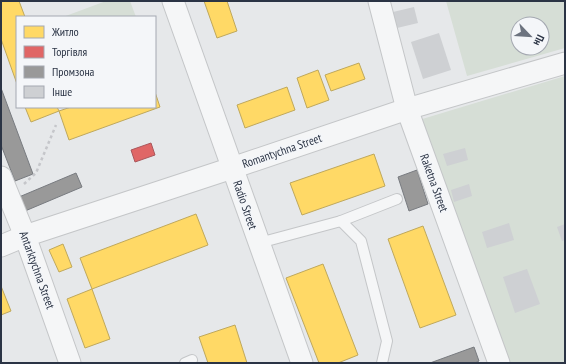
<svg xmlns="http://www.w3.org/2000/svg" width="566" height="364" font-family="'PT Sans Narrow',sans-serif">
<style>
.green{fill:#d6ded6;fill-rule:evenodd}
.homes{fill:#ffd966;stroke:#bfa85c}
.shops{fill:#e06666;stroke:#aa575c}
.industry{fill:#999;stroke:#787b80}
.building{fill:#ced0d3}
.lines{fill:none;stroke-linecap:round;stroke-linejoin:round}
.service-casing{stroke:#c4c6c8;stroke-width:12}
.minor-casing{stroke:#c4c6c8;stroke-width:23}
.path{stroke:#c5c6ca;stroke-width:2.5;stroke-dasharray:3 3;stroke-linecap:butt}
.service{stroke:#f5f6f7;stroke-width:10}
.minor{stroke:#f5f6f7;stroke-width:21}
.labels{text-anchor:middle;stroke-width:4;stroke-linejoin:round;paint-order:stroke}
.street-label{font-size:12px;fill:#2b3445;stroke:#f4f6f9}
</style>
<rect width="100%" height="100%" fill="#e6e8ea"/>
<g class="green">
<path d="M106,1H130L136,17H63Z"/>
<path d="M446,1H565V48L467,76ZM518,24H542V48H518Z"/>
<path d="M565,76V363H508L419,120Z"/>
</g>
<g class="homes">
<path d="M1,1H19L25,17H17V84L1,39Z"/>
<path d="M204,1H227L237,31L217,38Z"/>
<path d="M359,63L365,79L331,91L325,75Z"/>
<path d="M318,70L329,100L307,108L297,78Z"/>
<path d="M287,87L295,110L245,128L237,105Z"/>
<path d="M155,92L160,107L69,140L59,111L71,107H155Z"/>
<path d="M25,107H57L59,111L31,122Z"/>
<path d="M374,154L385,186L302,215L290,183Z"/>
<path d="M196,214L208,245L92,289L80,258Z"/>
<path d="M423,226L456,315L420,328L388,239Z"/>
<path d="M63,244L72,267L59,272L49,250Z"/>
<path d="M323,264L358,355L338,363H319L286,278Z"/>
<path d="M1,286L11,311L1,315Z"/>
<path d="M92,289L110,339L85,348L67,299Z"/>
<path d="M235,325L247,363H208L199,337Z"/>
</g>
<path class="shops" d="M151,143L155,155L135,162L131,150Z"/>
<g class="industry">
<path d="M1,88L33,174L15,181L1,145Z"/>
<path d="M417,170L428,204L409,211L398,177Z"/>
<path d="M76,173L82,187L25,211L19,197Z"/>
<path d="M474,347L479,361L475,363H430Z"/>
</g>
<g class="building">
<path d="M414,7L418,23L397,28L393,12Z"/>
<path d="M439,33L451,70L423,79L411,42Z"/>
<path d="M465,148L468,160L447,166L443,154Z"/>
<path d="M469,184L472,196L454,202L451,190Z"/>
<path d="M509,223L514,240L487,248L482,232Z"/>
<path d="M565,224V240L562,241L557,227Z"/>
<path d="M527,269L540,304L515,313L503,277Z"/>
</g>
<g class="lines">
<defs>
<g id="service">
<path d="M341,221L397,199"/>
<path d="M259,243L341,221L361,241L387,341L382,363"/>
<path d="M185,363L192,360"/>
</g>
<g id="minor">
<path d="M173,1L302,363"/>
<path d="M379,1L407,109L499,363"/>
<path d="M1,177L25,236L70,363"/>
<path d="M1,246L25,236L232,168L407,109L565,63"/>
</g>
</defs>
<use href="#service" class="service-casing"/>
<use href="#minor" class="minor-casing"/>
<path class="path" d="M24,184L36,173L56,125"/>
<use href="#service" class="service"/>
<use href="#minor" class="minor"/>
</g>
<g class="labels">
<g class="street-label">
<text transform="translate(282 151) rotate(-19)" y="4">Romantychna Street</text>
<text transform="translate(434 183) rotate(70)" y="4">Raketna Street</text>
<text transform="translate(245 205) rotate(71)" y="4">Radio Street</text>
<text transform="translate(37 270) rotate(70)" y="4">Antarktychna Street</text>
</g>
</g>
<rect width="566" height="364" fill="none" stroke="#2b3445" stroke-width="4"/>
<rect x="16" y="16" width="140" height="92" fill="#f4f6f9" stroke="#a4a8b1"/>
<rect x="24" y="26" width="20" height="12" fill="#ffd966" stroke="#a4a8b1"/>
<text x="52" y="36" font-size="12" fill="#2b3445">Житло</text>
<rect x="24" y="46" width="20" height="12" fill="#e06666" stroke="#a4a8b1"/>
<text x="52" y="56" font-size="12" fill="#2b3445">Торгівля</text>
<rect x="24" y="66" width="20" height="12" fill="#999999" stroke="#a4a8b1"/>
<text x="52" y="76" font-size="12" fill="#2b3445">Промзона</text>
<rect x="24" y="86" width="20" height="12" fill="#ced0d3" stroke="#a4a8b1"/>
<text x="52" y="96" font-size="12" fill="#2b3445">Інше</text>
<g transform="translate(530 36) rotate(115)"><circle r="19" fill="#f4f6f9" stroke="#a4a8b1"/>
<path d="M0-3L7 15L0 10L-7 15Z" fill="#6c737f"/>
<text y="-6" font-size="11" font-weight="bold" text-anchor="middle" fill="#2b3445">Пн</text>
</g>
</svg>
